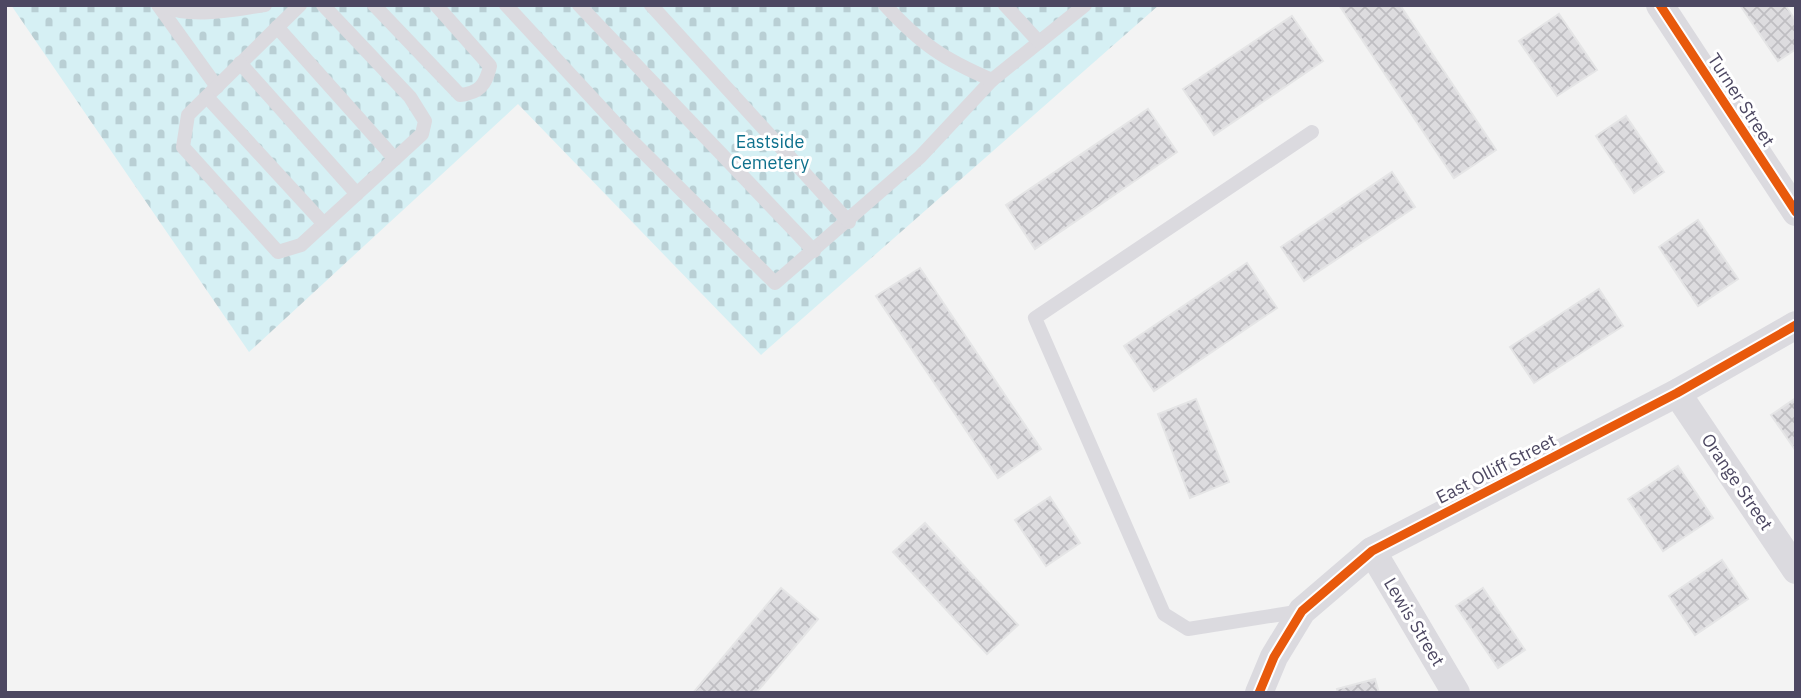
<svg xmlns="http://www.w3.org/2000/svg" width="1801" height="698" font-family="'IBM Plex Sans',sans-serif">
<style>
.cemetery{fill:url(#cemetery-stones)}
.building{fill:url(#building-cross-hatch);stroke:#e5e5e6;stroke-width:2}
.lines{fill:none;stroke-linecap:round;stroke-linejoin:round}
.lane{stroke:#dbdadf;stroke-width:14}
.street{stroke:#dbdadf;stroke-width:28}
.cycleway-casing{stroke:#fff;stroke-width:13}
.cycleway{stroke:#e8590c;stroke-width:9}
.labels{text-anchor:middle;stroke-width:6;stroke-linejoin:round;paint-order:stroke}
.street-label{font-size:18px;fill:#4d4862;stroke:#fff}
.park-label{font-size:18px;fill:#0f718d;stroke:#fff}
</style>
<defs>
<pattern id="cemetery-stones" width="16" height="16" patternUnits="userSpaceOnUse" patternTransform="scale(1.75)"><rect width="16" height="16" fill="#d6f0f4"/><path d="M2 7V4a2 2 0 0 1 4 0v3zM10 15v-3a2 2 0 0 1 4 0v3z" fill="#b9cfd4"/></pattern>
<pattern id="building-cross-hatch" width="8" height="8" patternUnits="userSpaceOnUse" patternTransform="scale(1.75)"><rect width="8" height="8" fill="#dddcdf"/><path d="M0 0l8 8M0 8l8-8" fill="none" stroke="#bfbec2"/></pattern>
</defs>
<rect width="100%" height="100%" fill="#f3f3f3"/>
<path class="cemetery" d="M11,5H1159L761,355L518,104L249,352Z"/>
<g class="building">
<path d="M1339,5H1400L1496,150L1454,178Z"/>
<path d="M1740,5H1785L1796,21V49L1778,61Z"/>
<path d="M1559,14L1597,70L1557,96L1519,41Z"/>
<path d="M1292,16L1323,61L1214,135L1183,89Z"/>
<path d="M1148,109L1177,152L1035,249L1006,205Z"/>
<path d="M1626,116L1664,172L1634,193L1596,136Z"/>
<path d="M1392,172L1415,207L1304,281L1281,247Z"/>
<path d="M1698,220L1738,279L1698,306L1659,247Z"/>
<path d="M1247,263L1277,308L1154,391L1124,346Z"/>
<path d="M920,268L1041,449L998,478L876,296Z"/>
<path d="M1599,289L1623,326L1534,383L1510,347Z"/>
<path d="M1796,398V451L1771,415Z"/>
<path d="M1196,399L1229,482L1190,498L1158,414Z"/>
<path d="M1678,466L1713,518L1663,551L1628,499Z"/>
<path d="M1050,497L1080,543L1046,566L1015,520Z"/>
<path d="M925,523L1018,625L987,654L893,552Z"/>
<path d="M1722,560L1748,599L1695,635L1669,596Z"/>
<path d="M781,588L818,619L756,693H693Z"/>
<path d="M1483,588L1525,650L1498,668L1456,606Z"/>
<path d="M1375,679L1379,693H1338L1337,689Z"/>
</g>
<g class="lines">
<g class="lane">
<path d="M158,5L217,87"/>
<path d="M159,5C193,19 230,10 265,5"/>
<path d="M300,5L188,115L183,147L278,252L301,245L422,134L425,121L410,97L323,5"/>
<path d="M374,5L460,95C479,93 486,85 490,66L436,5"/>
<path d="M506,5L631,140L775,283L920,157L992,80"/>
<path d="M579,5L814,251"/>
<path d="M651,5L849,222"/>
<path d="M885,5C921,44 943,59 992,80L1085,5"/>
<path d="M1005,5L1039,42"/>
<path d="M277,27L395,159"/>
<path d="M240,63L357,194"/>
<path d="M207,97L324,224"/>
<path d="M1302,611L1188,629L1164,614L1035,318L1312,132"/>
</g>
<g class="street">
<path d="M1660,5L1796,212"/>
<path d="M1677,393L1796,570"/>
<path d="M1372,551L1456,693"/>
<path d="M1259,693L1274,657L1302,611L1372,551L1677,393L1796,325"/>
</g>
<defs>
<g id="cycleway">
<path d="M1660,5L1796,212"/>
<path d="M1259,693L1274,657L1302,611L1372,551L1677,393L1796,325"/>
</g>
</defs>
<use href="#cycleway" class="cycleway-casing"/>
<use href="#cycleway" class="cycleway"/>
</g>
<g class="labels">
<g class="street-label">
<text transform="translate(1741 100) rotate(57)" y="6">Turner Street</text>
<text transform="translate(1496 469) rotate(-27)" y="6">East Olliff Street</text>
<text transform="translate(1737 482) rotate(56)" y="6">Orange Street</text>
<text transform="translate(1414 622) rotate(59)" y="6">Lewis Street</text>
</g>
<g class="park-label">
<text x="770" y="148">Eastside<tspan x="770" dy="21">Cemetery</tspan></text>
</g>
</g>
<rect width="1801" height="698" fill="none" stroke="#4d4862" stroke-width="14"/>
</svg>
